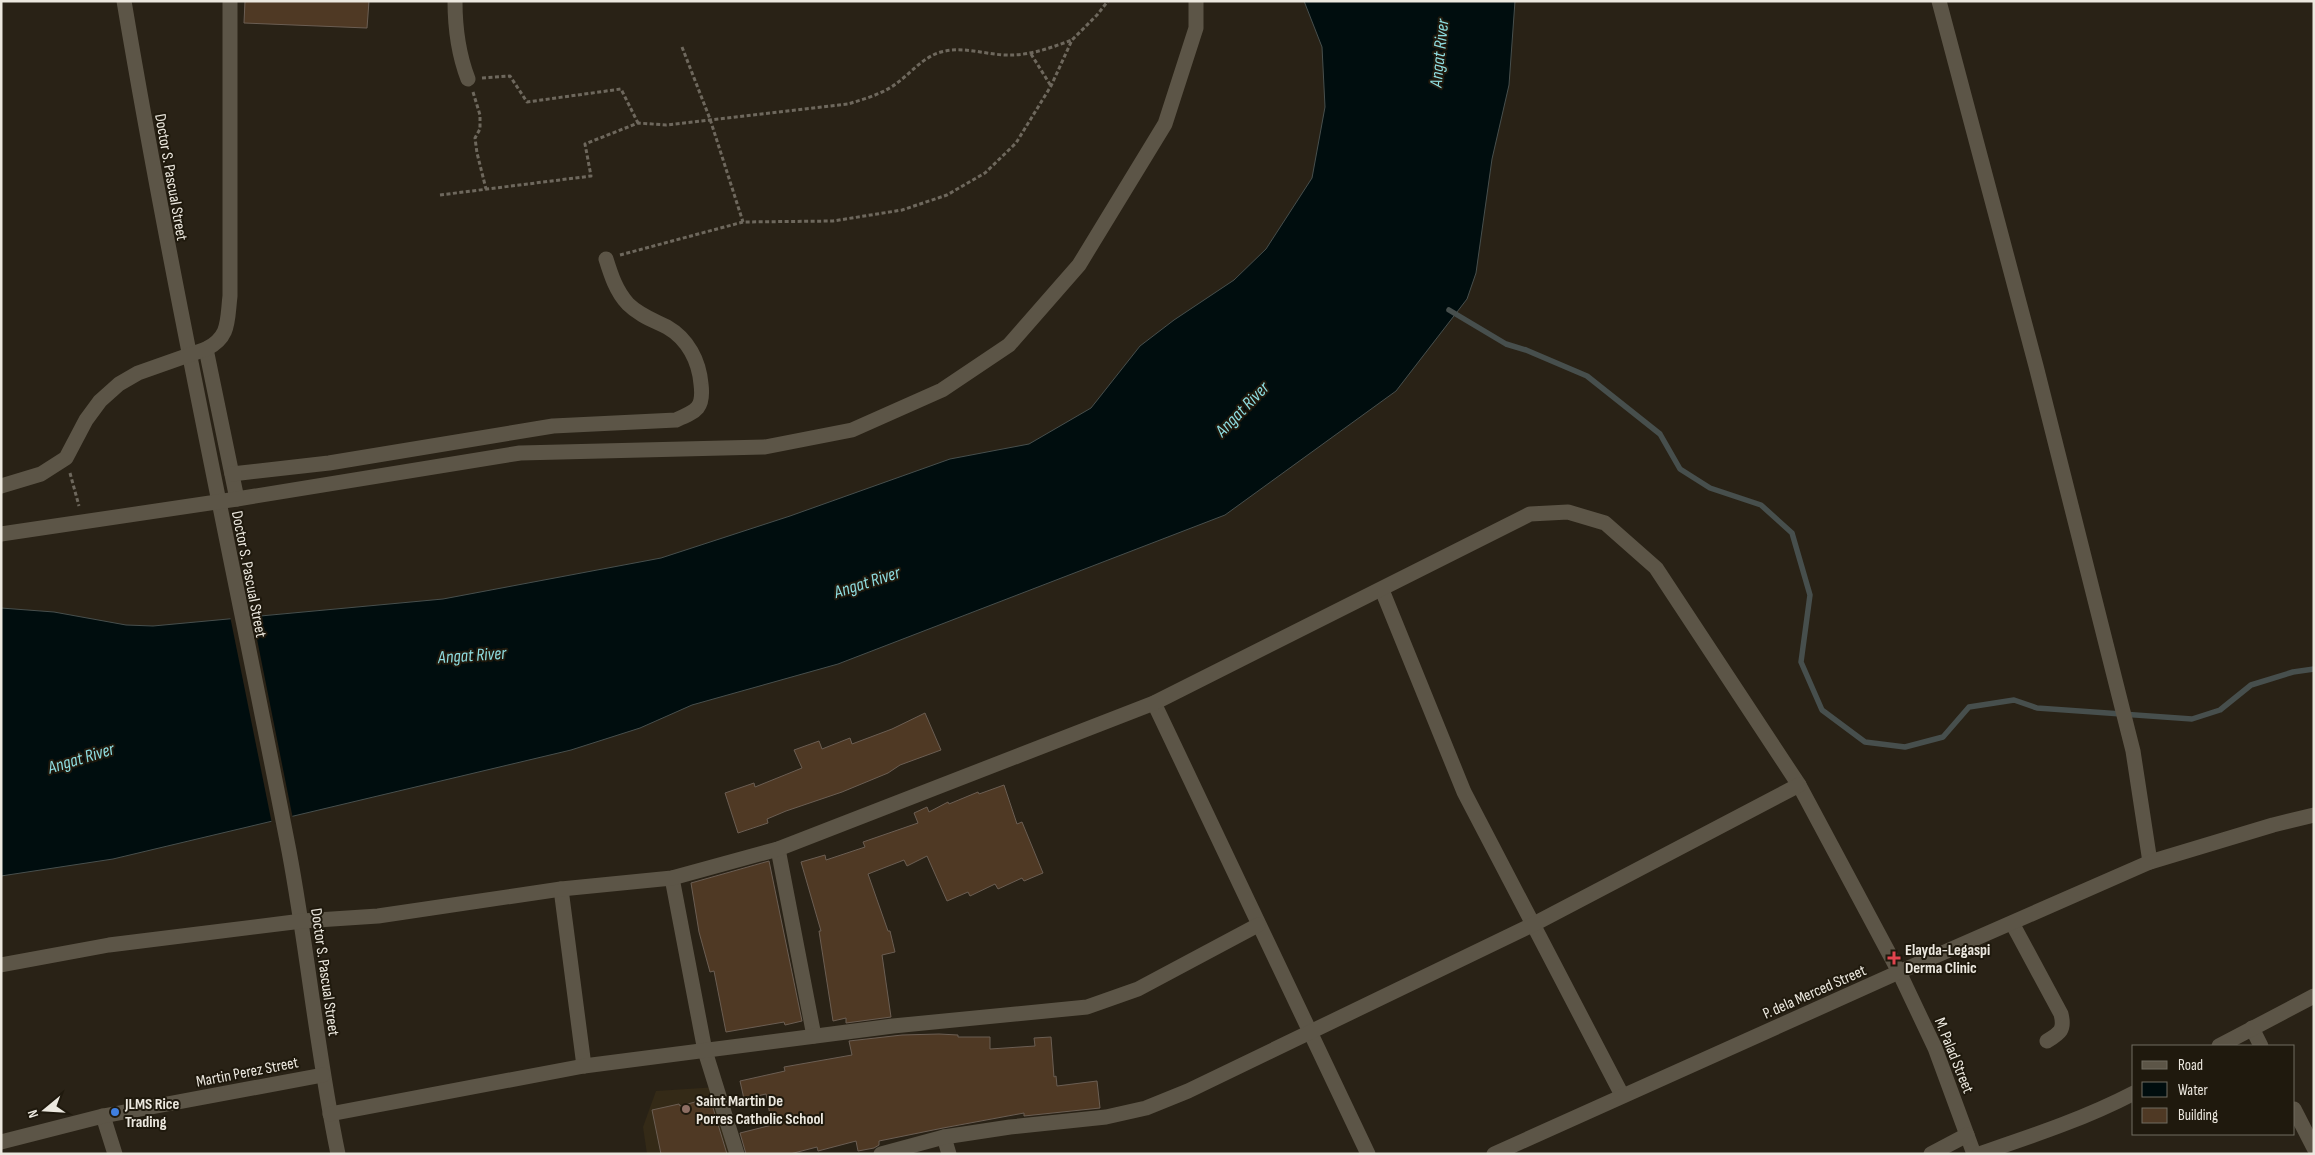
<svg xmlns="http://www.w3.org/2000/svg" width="2315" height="1155" font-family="'Sofia Sans Condensed',sans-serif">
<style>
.built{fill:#342a17}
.water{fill:#000d0e;stroke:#474f4d}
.pier{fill:#292216}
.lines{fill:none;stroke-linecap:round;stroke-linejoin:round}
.stream{stroke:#474f4d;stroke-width:5.5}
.building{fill:#4f3924;stroke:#6b5e53}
.path{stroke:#6e685d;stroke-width:3;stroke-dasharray:4 2.5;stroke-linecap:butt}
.minor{stroke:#5c5547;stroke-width:15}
.health-dot{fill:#e0444e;stroke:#1f190d;stroke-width:2}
.education-dot{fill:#8d6e63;stroke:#1f190d;stroke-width:2}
.shop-dot{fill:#3f7fe0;stroke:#1f190d;stroke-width:2}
.labels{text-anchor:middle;stroke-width:4;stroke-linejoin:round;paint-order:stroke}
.street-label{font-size:16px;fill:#ece8df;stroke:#1f190d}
.poi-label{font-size:16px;font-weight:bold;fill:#ece8df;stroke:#1f190d;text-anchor:start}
.water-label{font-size:18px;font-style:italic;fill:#8fdde0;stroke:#1f190d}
</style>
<rect width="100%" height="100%" fill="#292216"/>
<path class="built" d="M718,1087L735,1154H647L643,1127L656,1091Z"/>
<path class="water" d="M1304,1H1515L1509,85L1492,159L1476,273L1467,299L1396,391L1225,515L838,664L692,705L640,728L571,750L113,859L1,876V608L54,612L126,625L153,626L443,599L661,558L790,516L950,459L1029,444L1091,408L1140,346L1174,320L1234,280L1266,249L1312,178L1325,107L1322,47Z"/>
<path class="pier" d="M252,614L293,819L272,824L230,616Z"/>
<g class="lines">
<path class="stream" d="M1449,310L1506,344L1526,350L1587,376L1660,434L1680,469L1710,488L1761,505L1792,533L1810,595L1801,662L1822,710L1865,742L1905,747L1943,737L1969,707L2014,700L2037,708L2192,719L2220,710L2251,685L2293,672L2314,669"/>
</g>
<g class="building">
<path d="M245,1H369L367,28L244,23Z"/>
<path d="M925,713L941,750L900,765L888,773L842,792L786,811L767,819L768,823L738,833L725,793L754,783L755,787L802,768L794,750L819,741L822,749L850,738L852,744L892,729Z"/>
<path d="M1004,785L1017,824L1022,822L1043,873L1024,881L1022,878L998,889L995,884L970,896L968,892L947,901L927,856L907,866L904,860L868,874L888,931H890L895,952L882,955L891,1017L846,1023V1018L833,1021L819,931H821L801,862L825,855L826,860L865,847L863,842L918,823L914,813L927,807L929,812L948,802L949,804L978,792L979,794Z"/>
<path d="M769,861L802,1021L785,1025L784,1022L726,1032L714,971L710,972L699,932L691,883Z"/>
<path d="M939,1034L958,1035V1037H990V1049L1035,1046L1034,1038L1051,1037L1054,1077L1056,1076L1057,1086L1097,1081L1100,1108L1024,1116V1113L943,1128L879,1141V1145L874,1148L858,1151L856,1141L818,1151L817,1147L790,1154H746L740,1133L772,1125L766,1094L744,1099L740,1081L785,1071L784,1067L852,1055L849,1041L902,1035Z"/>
<path d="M710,1098L727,1154H661L652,1110L679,1104L680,1106Z"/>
</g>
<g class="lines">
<g class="path">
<path d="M682,47L710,119L743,222"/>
<path d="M1031,54L1051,86"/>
<path d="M482,78L510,76L527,102L621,89L638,123"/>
<path d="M473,92L480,115V129L475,138L477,153L486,189"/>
<path d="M440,195L591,176L585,144L638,123L666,125L848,104C864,99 883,94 897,83C911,73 923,57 941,52C963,46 983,54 1005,55C1029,56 1050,48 1072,40"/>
<path d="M620,255L743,222L833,221L902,210L947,195L985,173L1016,143L1051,86L1072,40L1097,15L1108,1"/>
<path d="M70,473L79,506"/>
</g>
<g class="minor">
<path d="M124,1C172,286 234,568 289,851C308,952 317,1054 338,1154"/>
<path d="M455,1C455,29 458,53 468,79"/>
<path d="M1939,1L2036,366L2133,751L2150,862"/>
<path d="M206,349L237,499"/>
<path d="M232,474L329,463L553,426L676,420C697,411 704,408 701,384C699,361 688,339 667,327C653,320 639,315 628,304C616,291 611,275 606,259"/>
<path d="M1,486L41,474L66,458L86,420L100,401L119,384L138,373L206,349C230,337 227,321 230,296V1"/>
<path d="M1,534L237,499L520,453L765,447L852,430L942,390L1009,345L1079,265L1165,124L1196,28V1"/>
<path d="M1382,590L1464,792L1622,1095"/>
<path d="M1154,703L1368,1154"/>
<path d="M778,849L814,1036"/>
<path d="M672,878L705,1051L737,1154"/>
<path d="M561,889L584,1066"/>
<path d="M2012,923L2061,1014C2065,1030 2060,1033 2047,1041"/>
<path d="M1,965L109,945L302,921L378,916L561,889L672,878L778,849L1154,703L1530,514L1568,512L1605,523L1656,568L1799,785L1899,972L1935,1048L1974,1154"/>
<path d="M2252,1028L2261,1046"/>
<path d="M2219,1046L2314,996"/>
<path d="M2294,1109L2314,1148"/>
<path d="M330,1114L584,1066L893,1026L1087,1007L1138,989L1258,925"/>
<path d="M103,1116L115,1154"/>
<path d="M944,1137L949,1154"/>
<path d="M1,1142L103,1116L323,1075"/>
<path d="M881,1154L944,1137L1010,1127L1106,1117L1146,1108L1188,1091L1534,924L1799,785"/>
<path d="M1494,1154L1899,972L2150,862L2273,825L2314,815"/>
<path d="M1931,1154L1967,1135"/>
<path d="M1979,1154C2032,1136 2084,1119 2134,1093"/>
</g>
</g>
<path class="health-dot" d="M1891.5 950.5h5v5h5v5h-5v5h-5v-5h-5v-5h5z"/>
<circle class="education-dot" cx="686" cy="1109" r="5"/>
<circle class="shop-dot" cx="115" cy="1112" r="5"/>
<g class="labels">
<g class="street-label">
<text transform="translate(172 177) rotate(80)" y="6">Doctor S. Pascual Street</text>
<text transform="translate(250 574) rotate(79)" y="6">Doctor S. Pascual Street</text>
<text transform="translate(326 972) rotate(82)" y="6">Doctor S. Pascual Street</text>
<text transform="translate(1814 991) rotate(-24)" y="6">P. dela Merced Street</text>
<text transform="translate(1955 1055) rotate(68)" y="6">M. Palad Street</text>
<text transform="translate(247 1071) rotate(-11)" y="6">Martin Perez Street</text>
</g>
<g class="poi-label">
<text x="1905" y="955">Elayda-Legaspi<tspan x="1905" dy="18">Derma Clinic</tspan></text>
<text x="696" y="1106">Saint Martin De<tspan x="696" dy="18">Porres Catholic School</tspan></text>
<text x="125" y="1109">JLMS Rice<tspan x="125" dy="18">Trading</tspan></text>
</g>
<g class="water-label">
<text transform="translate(1439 53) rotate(-84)" y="6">Angat River</text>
<text transform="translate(1242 409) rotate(-46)" y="6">Angat River</text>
<text transform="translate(867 582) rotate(-18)" y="6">Angat River</text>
<text transform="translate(472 655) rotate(-4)" y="6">Angat River</text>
<text transform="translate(81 758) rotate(-17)" y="6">Angat River</text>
</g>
</g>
<rect width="2315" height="1155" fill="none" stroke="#ece8df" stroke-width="5"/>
<rect x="2132" y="1045" width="162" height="90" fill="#1f190d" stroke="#716c61"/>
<rect x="2142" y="1061" width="25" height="8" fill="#5c5547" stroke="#716c61"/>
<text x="2178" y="1070" font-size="15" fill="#ece8df">Road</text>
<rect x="2142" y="1082" width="25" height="15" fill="#000d0e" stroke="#716c61"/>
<text x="2178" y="1095" font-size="15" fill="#ece8df">Water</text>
<rect x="2142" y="1108" width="25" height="15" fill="#4f3924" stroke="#716c61"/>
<text x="2178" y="1120" font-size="15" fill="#ece8df">Building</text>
<g transform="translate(45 1110) rotate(252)" stroke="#1f190d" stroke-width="4" paint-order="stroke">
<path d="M0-4L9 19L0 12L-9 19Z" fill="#ece8df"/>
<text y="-8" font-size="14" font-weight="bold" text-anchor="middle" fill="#ece8df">N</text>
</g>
</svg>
